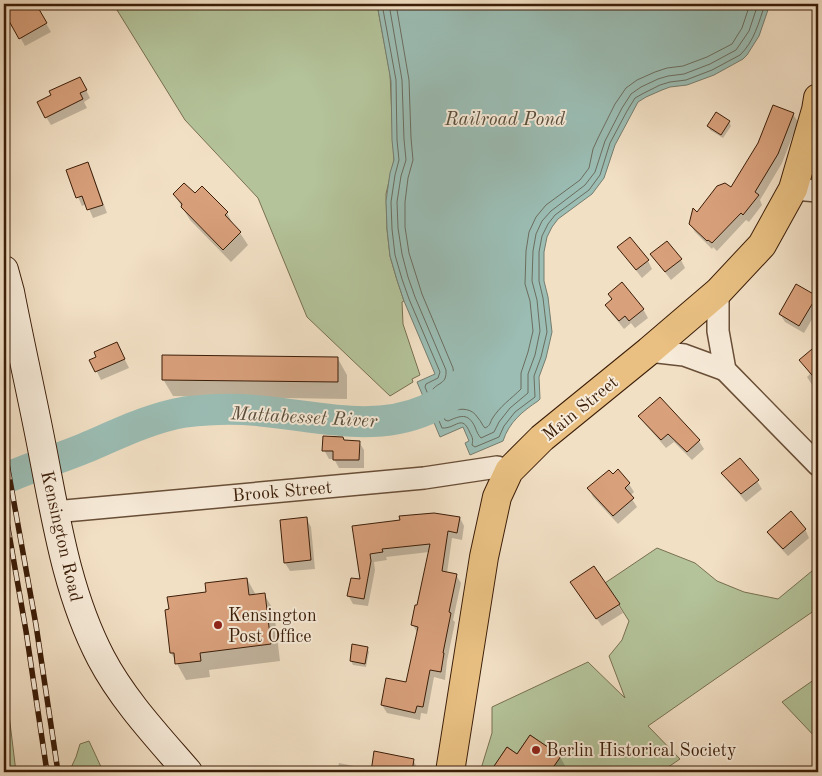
<svg xmlns="http://www.w3.org/2000/svg" width="822" height="776" font-family="'Old Standard TT',serif">
<style>
.green{fill:#b4c39a;stroke:#787051}
.water{fill:#9bbdb4;stroke:#757d6f}
.shadow{fill:#0003}
.lines{fill:none;stroke-linecap:round;stroke-linejoin:round}
.shore{stroke:#6b6d5e;stroke-width:1}
.river{stroke:#9bbdb4;stroke-width:31}
.building{fill:#d8a07b;stroke:#3b1d08}
.street-casing{stroke:#694e37;stroke-width:24}
.secondary-casing{stroke:#3b1d08;stroke-width:30}
.primary-casing{stroke:#3b1d08;stroke-width:30}
.street{stroke:#f7ebd9;stroke-width:21}
.secondary{stroke:#f7ebd9;stroke-width:28}
.primary{stroke:#e9c082;stroke-width:28}
.rail-casing{stroke:#3b1d08;stroke-width:5.5}
.rail{stroke:#f7ebd9;stroke-width:4;stroke-dasharray:11;stroke-linecap:butt}
.poi-dot{fill:#8f2418;stroke:#f7ebd9;stroke-width:2}
.labels{text-anchor:middle;stroke-width:4;stroke-linejoin:round;paint-order:stroke}
.street-label{font-size:18px;fill:#3b1d08;stroke:#f7ebd9}
.poi-label{font-size:18px;fill:#3b1d08;stroke:#f7ebd9;text-anchor:start}
.water-label{font-size:19px;font-style:italic;fill:#584d3c;stroke:#f7ebd9}
</style>
<rect width="100%" height="100%" fill="#f2e0c5"/>
<filter id="stains"><feTurbulence type="fractalNoise" baseFrequency=".004" numOctaves="4"/><feColorMatrix values="0 0 0 0 .2 0 0 0 0 .09 0 0 0 0 .02 0 0 0 .5 -.17"/></filter>
<radialGradient id="worn" r=".72"><stop offset=".6" stop-color="#630" stop-opacity="0"/><stop offset="1" stop-color="#630" stop-opacity=".3"/></radialGradient>
<g class="green">
<path d="M129,4H377L390,74L394,160L386,194L387,229L390,256L397,280L404,301L402,302L403,324L420,375L412,379L413,382L390,396L307,317L258,198L185,120L117,10Z"/>
<path d="M657,548L695,563L717,581L744,592L778,599L818,566V608L711,682L648,726L680,759L661,772H550L561,756L530,735L517,754L507,747L492,770L496,772H480L492,733V707L588,662L625,698L609,656L622,640L629,621L605,583Z"/>
<path d="M4,674L16,772H4Z"/>
<path d="M818,677V740L782,702Z"/>
<path d="M89,741L102,769V772H69L76,757L80,744Z"/>
</g>
<path class="water" d="M377,4H770L759,36L747,55L743,59L714,75L687,85L670,87L662,90L646,97L638,102L615,145L604,178L592,194L558,219L552,227L547,237L544,252V281L548,297L552,332L546,358L539,377L540,399L538,401C523,411 509,422 503,441L470,455L465,443L469,441L463,427L440,437L417,382L435,374L404,301L397,280L390,256L387,229L386,201L390,173L394,160L392,140L391,81Z"/>
<g class="shadow">
<path d="M21,4H35L51,32L25,46L6,12Z"/>
<path d="M84,86L90,98L84,102L87,108L51,125L46,117Z"/>
<path d="M793,114L798,122L782,163L760,200L762,205L749,222L746,220L717,251L713,247L712,249L695,232L690,224L697,214L731,189Z"/>
<path d="M729,122L731,126L723,138L710,130L708,126Z"/>
<path d="M88,163L92,172L107,213L93,218L87,204L82,206L78,197Z"/>
<path d="M174,194L195,195L227,213L234,226L240,233L248,245L231,262L190,220Z"/>
<path d="M619,247L648,261L652,269L642,278L624,255Z"/>
<path d="M652,254L681,260L685,268L671,280L657,262Z"/>
<path d="M609,294L643,309L648,318L635,328L631,323L624,329L611,313L607,305L613,300Z"/>
<path d="M816,297L818,301V309L804,333L785,322L780,314Z"/>
<path d="M117,344L129,368L101,380L91,360L98,357Z"/>
<path d="M818,346V394L807,377L810,374L801,360Z"/>
<path d="M338,359L347,375V399L173,396L163,379Z"/>
<path d="M659,398L699,441L704,449L692,460L674,442L666,448L645,424L640,416Z"/>
<path d="M345,442H359L364,450V468H339L334,459H329L324,450Z"/>
<path d="M618,471L629,484L634,492L630,496L637,507L618,524L593,497L589,488L613,476Z"/>
<path d="M723,473L757,481L762,489L746,502L728,481Z"/>
<path d="M306,518L311,527L315,569L290,571L285,563Z"/>
<path d="M460,518L464,526L462,540L452,538L447,573L456,575L461,583L453,620L455,622L447,661L445,680L434,677L427,714L421,713L420,720L387,713L382,705L407,683L418,634L413,625L418,607L429,552L386,557L387,560L374,562L375,570L368,606L353,604L348,595L361,581L353,527Z"/>
<path d="M805,529L809,538L788,556L773,540L769,532Z"/>
<path d="M594,568L623,613L602,626L576,590Z"/>
<path d="M247,579L256,595L264,594L274,611L280,661L209,670L210,677L186,680L171,653L208,593Z"/>
<path d="M353,646L367,648L369,652L366,667L353,665L351,661Z"/>
<path d="M375,753L413,760L418,769L417,772H372Z"/>
<path d="M517,755L560,757L567,769L566,772H495L494,769Z"/>
<path d="M339,763L354,766L358,772H337Z"/>
</g>
<g class="lines">
<g class="shore">
<path d="M382,4L396,80L397,140L399,160L395,175L391,202L392,229L395,255L402,279L409,299L440,372L438,378L426,384L425,387L442,428C456,429 462,413 470,433C473,438 473,440 472,445L475,447L499,437L504,426L515,412L535,397L534,376L541,357L547,332L543,298L539,281V252L542,236L548,224L555,215L589,190L600,175L610,143L627,111L635,98L644,93L660,85L670,82L686,80L712,70L740,55C754,42 759,22 765,4"/>
<path d="M389,4L402,80L404,139L406,160L401,176L397,202L398,228L402,254L408,277L415,297L446,370C447,384 439,382 433,389L445,420L448,421C460,416 468,412 475,427C477,432 478,435 481,438L494,432L499,422L510,408L528,393V374L535,355L540,331L537,300L532,281L533,251L536,234L542,221L551,211L585,185L595,172L605,141L622,108L631,94L641,87L658,79L668,76L684,74L710,64L736,50L749,31L758,4"/>
<path d="M396,4L409,80L411,138L413,160L408,178L405,202V227L409,253L422,294L453,368C455,380 450,385 442,393L449,410L452,411C462,408 472,408 478,418C481,421 482,425 485,428C490,426 490,423 492,419C500,406 511,399 521,389V373L528,352L533,331L530,301L525,284L526,251L529,232L536,217L546,205L580,180L589,168L593,149L598,138L615,104L626,88L637,80L655,72L667,68L683,66L707,57L732,44L742,28L750,4"/>
</g>
<path class="river" d="M4,479C30,467 59,459 85,448C118,434 150,418 185,412C210,409 236,408 261,411C316,416 373,433 426,410C441,404 453,397 462,384"/>
</g>
<g class="building">
<path d="M19,4H36L47,23L19,39L4,12Z"/>
<path d="M80,77L87,90L80,93L83,99L45,118L37,102L51,95L49,91Z"/>
<path d="M773,105L794,113L778,154L755,192L759,195L743,215L741,213L712,243L708,240L707,241L689,224L693,208L697,212L717,186L725,183L731,187L758,143Z"/>
<path d="M716,112L730,121L721,135L707,126Z"/>
<path d="M88,162L103,205L87,210L82,196L76,198L66,170Z"/>
<path d="M184,183L195,193L202,186L228,212L225,215L241,232L223,250L181,207L182,204L173,194Z"/>
<path d="M630,237L649,260L636,270L617,247Z"/>
<path d="M667,241L682,259L665,272L650,254Z"/>
<path d="M622,282L644,309L629,321L625,316L619,321L605,305L612,299L608,294Z"/>
<path d="M796,284L817,296L799,326L779,314Z"/>
<path d="M117,342L125,359L95,372L89,360L96,357L94,352Z"/>
<path d="M818,344V382L799,360Z"/>
<path d="M162,355L338,357V382L162,380Z"/>
<path d="M660,397L700,440L687,452L668,434L661,440L638,416Z"/>
<path d="M323,436L343,437L344,440L360,441L359,460H333V451H322Z"/>
<path d="M740,458L759,480L741,494L721,473Z"/>
<path d="M618,469L630,483L625,488L634,498L613,516L587,488L609,470L613,474Z"/>
<path d="M791,511L806,529L783,549L767,532Z"/>
<path d="M434,513L460,517L457,533L448,531L442,571L457,574L449,612L451,613L443,653H444L441,672L430,670L423,707L417,706L415,713L381,705L386,678L406,682L418,627L411,625L415,605H417L430,544L382,549L383,552L370,554L371,561L364,599L347,596L351,578L360,579L352,526L400,520L399,516Z"/>
<path d="M307,517L311,560L284,563L280,520Z"/>
<path d="M594,566L620,604L596,619L570,582Z"/>
<path d="M247,578L249,595L265,593L271,644L200,653L201,661L175,664L174,653H170L165,610L169,609L167,597L206,592L205,583Z"/>
<path d="M352,644L368,647L365,664L350,661Z"/>
<path d="M530,735L561,756L550,772H490L507,747L517,754Z"/>
<path d="M374,751L414,759L412,772H371Z"/>
</g>
<g class="lines">
<defs>
<g id="street">
<path d="M793,189L818,191"/>
<path d="M718,292V331L725,370L818,465"/>
<path d="M649,351L684,355L725,370"/>
<path d="M54,512L424,478L497,467L509,471"/>
</g>
<path id="secondary" d="M4,270L10,292C20,344 32,396 42,448C56,519 67,593 101,658C123,700 157,736 188,772"/>
<path id="primary" d="M450,772L484,557L497,497L509,471L542,438L649,351L718,292L762,245L793,189L816,110L818,98"/>
</defs>
<use href="#street" class="street-casing"/>
<use href="#secondary" class="secondary-casing"/>
<use href="#primary" class="primary-casing"/>
<use href="#street" class="street"/>
<use href="#secondary" class="secondary"/>
<use href="#primary" class="primary"/>
<defs>
<g id="rail">
<path d="M4,447L36,625L58,772"/>
<path d="M4,505L26,631L47,772"/>
</g>
</defs>
<use href="#rail" class="rail-casing"/>
<use href="#rail" class="rail"/>
</g>
<g class="poi-dot">
<circle cx="218" cy="625" r="5"/>
<circle cx="536" cy="750" r="5"/>
</g>
<g class="labels">
<g class="street-label">
<text transform="translate(580 408) rotate(-39)" y="6">Main Street</text>
<text transform="translate(282 491) rotate(-5)" y="6">Brook Street</text>
<text transform="translate(62 536) rotate(77)" y="6">Kensington Road</text>
</g>
<g class="poi-label">
<text x="228" y="621">Kensington<tspan x="228" dy="21">Post Office</tspan></text>
<text x="546" y="756">Berlin Historical Society</text>
</g>
<g class="water-label">
<text x="505" y="125">Railroad Pond</text>
<text transform="translate(304 416) rotate(3)" y="7">Mattabesset River</text>
</g>
</g>
<rect width="822" height="776" fill="none" stroke="#f2e0c5" stroke-width="20"/>
<rect x="5" y="5" width="812" height="766" fill="none" stroke="#3b1d08" stroke-width="2.5"/>
<rect x="10" y="10" width="802" height="756" fill="none" stroke="#3b1d08"/>
<rect width="100%" height="100%" filter="url(#stains)"/>
<rect width="100%" height="100%" fill="url(#worn)"/>
</svg>
